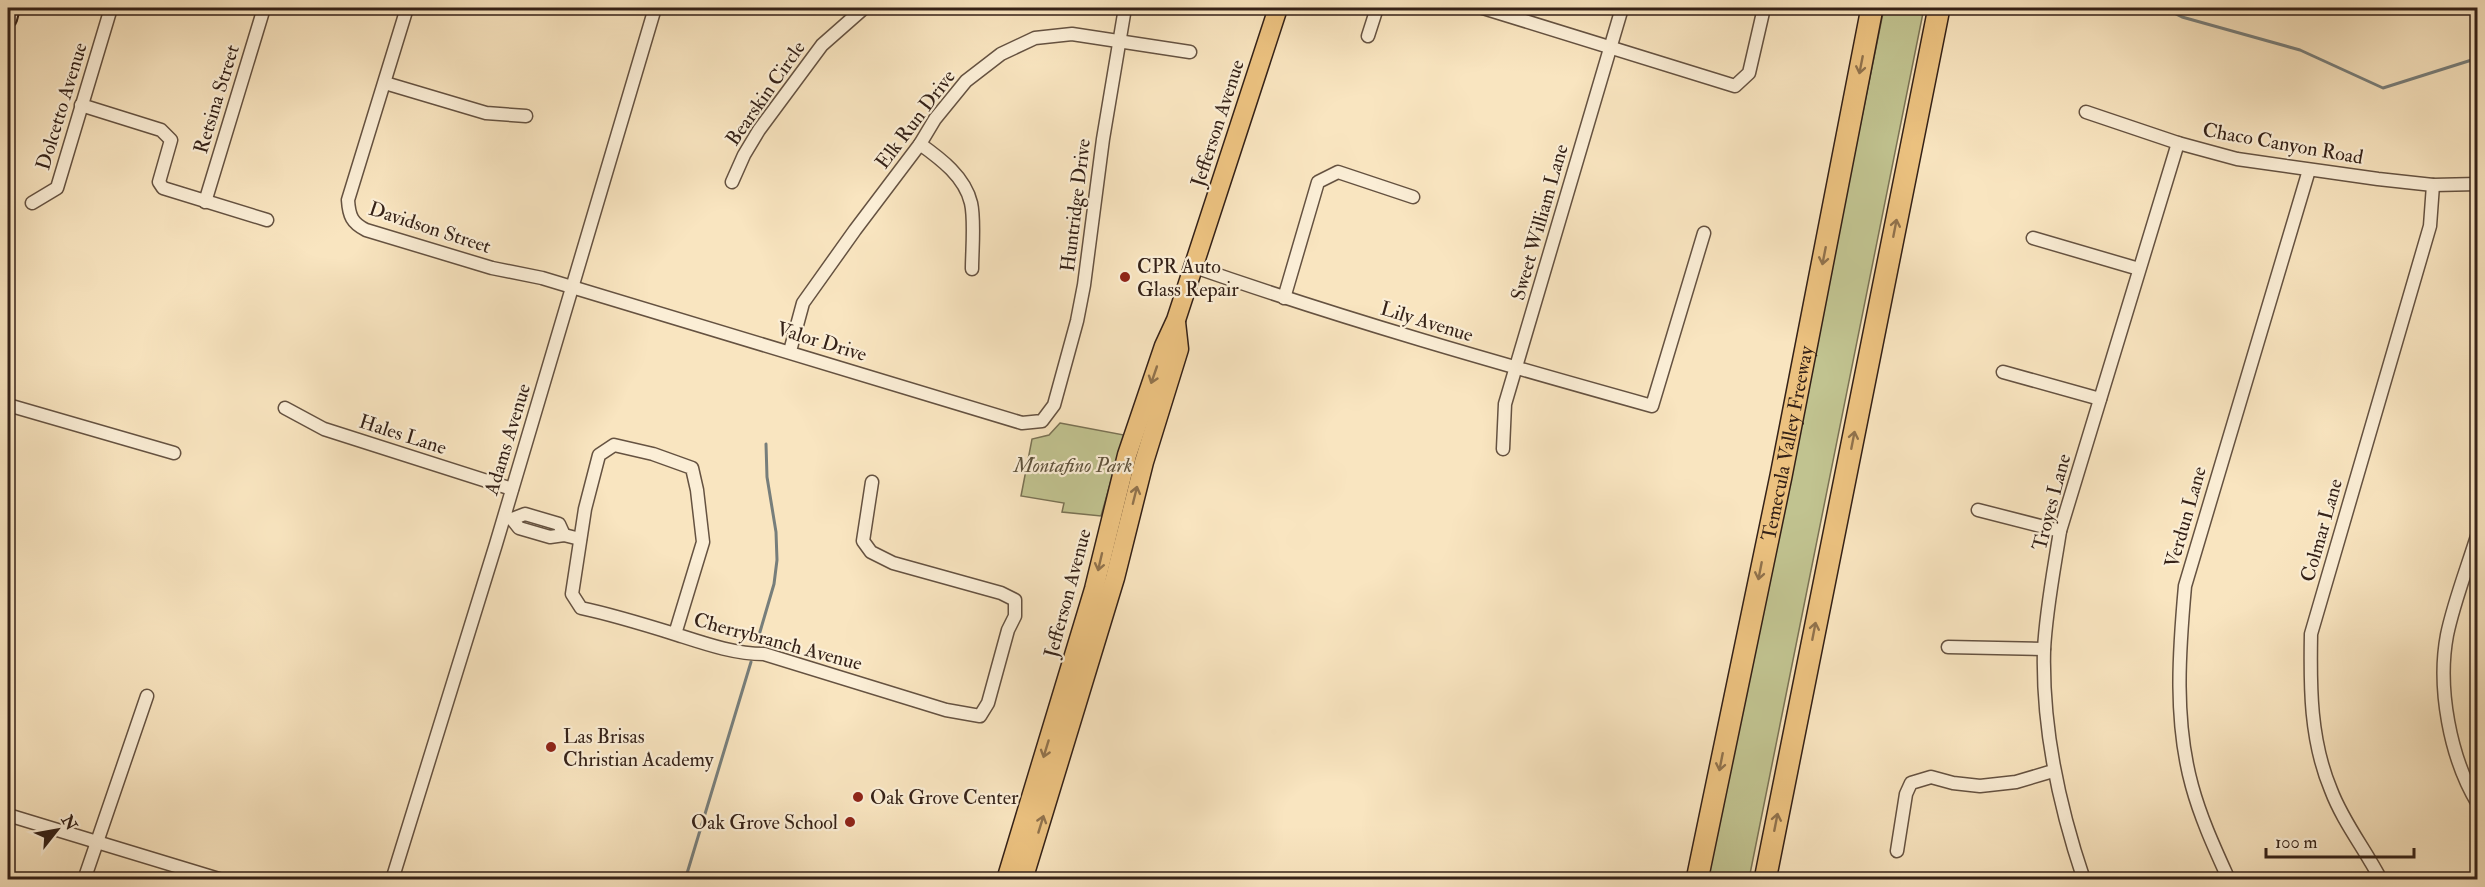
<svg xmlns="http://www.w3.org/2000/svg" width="2485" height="887" font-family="'IM FELL Double Pica',serif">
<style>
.green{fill:#c1c390;stroke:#7a7254;stroke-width:1.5}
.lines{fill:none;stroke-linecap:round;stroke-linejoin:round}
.stream{stroke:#777e7b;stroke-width:3}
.minor-casing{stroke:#655241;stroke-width:15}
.secondary-casing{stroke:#342117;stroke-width:20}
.primary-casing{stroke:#342117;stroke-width:21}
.motorway-casing{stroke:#342117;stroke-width:24}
.minor{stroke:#fbeed6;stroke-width:12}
.secondary{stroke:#fbeed6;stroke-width:16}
.primary{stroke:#ecc280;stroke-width:18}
.motorway{stroke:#ecc280;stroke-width:21}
.oneway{stroke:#90724c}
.poi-dot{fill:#8f2418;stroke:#fbeed6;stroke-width:2}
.labels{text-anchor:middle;stroke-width:4.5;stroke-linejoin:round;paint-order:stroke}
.street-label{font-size:20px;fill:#342117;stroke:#fbeed6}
.poi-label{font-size:20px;fill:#342117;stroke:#fbeed6;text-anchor:start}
.park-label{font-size:20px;font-style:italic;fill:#5e523b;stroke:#fbeed6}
</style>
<rect width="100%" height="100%" fill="#f9e5c0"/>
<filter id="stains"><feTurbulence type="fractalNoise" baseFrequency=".00333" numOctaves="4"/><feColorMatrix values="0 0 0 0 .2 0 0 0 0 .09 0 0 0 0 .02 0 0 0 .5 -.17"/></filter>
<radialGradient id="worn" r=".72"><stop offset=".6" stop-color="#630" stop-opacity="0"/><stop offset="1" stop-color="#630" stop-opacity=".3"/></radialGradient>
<g class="green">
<path d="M1884,8H1924L1749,879L1707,880Z"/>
<path d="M1060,423L1124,435L1101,516L1062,512L1064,503L1021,496L1032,439L1049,435Z"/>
</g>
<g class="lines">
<g class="stream">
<path d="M2164,8L2182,17L2300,50L2383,88L2478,58"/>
<path d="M757,642L774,584L777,560L776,532L767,477L766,444"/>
<path d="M685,880L751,662"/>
</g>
<defs>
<g id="minor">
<path d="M407,8L348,200C349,216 352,223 366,230L492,268L542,278L1022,423L1042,421L1054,405L1077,321L1084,285L1103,139L1125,8"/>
<path d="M1483,8L1735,86L1749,73L1764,8"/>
<path d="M1368,36L1377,8"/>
<path d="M385,83L486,113L526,116"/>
<path d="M81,105L161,130L171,140L159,182L163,188L267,220"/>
<path d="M2086,112L2178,143L2237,159L2378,179L2433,185L2478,184"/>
<path d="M920,144C941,159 965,177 971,203C975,220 972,251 972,269"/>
<path d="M732,182L744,155L759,130L822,45L864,8"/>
<path d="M205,202L264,8"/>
<path d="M32,203L57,188L111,8"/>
<path d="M2033,238L2139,269"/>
<path d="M1192,266C1343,319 1498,363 1652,406L1704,233"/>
<path d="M1284,298L1318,182L1338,172L1413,197"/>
<path d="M790,351L803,303L855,230L920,144L935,119L966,81L1001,54L1035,38L1072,34L1190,52"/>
<path d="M2003,372L2100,399"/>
<path d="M8,405L174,453"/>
<path d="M285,408L324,429L512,489"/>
<path d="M1503,449L1505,404L1622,8"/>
<path d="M1978,510L2060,531"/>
<path d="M505,517L512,519L525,514L559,524L564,535"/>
<path d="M512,519L519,528L550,537L564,535L580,539"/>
<path d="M2478,533C2468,566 2454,601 2447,635C2437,688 2450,758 2478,804"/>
<path d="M675,634L703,542L697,490L692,468L653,454L614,445L599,455L585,509L572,594L581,608C614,615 646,625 678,635C706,644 735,654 764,654L946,710L980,716L988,703L1008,630L1015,616V600L1001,593L893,563L871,552L863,541L872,482"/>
<path d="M1948,647L2044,649"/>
<path d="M8,815L222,880"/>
<path d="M1897,851L1906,794L1911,783L1931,777L1953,783L1980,786L2016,782L2053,771"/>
<path d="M84,880L147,696"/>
<path d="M392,880L496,544L655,8"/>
<path d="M2084,880C2059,806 2042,728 2044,650C2046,610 2054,570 2060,531L2178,143"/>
<path d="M2229,880C2215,849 2201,819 2192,786C2174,721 2179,652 2185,586L2309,170"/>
<path d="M2381,880C2365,849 2343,822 2331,790C2310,740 2310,687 2311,634L2430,226L2433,185"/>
</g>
<path id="secondary" d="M8,19L11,8"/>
<g id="primary">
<path d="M1006,880L1094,589L1127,455L1164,346L1176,320L1278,8"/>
<path d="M1023,880L1115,578L1144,462L1179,349L1176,322"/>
</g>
<g id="motorway">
<path id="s1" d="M1697,880L1781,476L1872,8"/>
<path d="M1765,880L1939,8"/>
</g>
</defs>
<use href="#minor" class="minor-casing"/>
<use href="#secondary" class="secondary-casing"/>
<use href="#primary" class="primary-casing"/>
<use href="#motorway" class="motorway-casing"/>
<use href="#minor" class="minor"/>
<use href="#secondary" class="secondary"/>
<use href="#primary" class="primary"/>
<use href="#motorway" class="motorway"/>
</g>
<defs><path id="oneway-shaft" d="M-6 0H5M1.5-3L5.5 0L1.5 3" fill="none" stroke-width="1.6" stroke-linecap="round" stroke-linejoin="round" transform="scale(1.5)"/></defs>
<g class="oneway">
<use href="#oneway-shaft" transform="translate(1861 65) rotate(101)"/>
<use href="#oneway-shaft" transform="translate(1895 228) rotate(-79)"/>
<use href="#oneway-shaft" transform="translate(1824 256) rotate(101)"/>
<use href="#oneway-shaft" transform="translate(1154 375) rotate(109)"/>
<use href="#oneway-shaft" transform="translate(1853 440) rotate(-79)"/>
<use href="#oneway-shaft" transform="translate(1135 495) rotate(-76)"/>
<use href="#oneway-shaft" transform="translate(1100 562) rotate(103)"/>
<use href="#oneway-shaft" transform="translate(1760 571) rotate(101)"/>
<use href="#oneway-shaft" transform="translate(1814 631) rotate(-79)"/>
<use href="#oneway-shaft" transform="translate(1046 749) rotate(107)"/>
<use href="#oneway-shaft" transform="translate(1721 762) rotate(101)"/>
<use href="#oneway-shaft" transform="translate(1776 822) rotate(-79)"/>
<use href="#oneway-shaft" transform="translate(1041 824) rotate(-73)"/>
</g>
<g class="poi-dot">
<circle cx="1125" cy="277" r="6"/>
<circle cx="551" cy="747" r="6"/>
<circle cx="858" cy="797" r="6"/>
<circle cx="850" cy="822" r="6"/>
</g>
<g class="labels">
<g class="street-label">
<text transform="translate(765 93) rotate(-55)" y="7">Bearskin Circle</text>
<text transform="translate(216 99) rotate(-73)" y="7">Retsina Street</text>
<text transform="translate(61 106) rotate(-73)" y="7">Dolcetto Avenue</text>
<text transform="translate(915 119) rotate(-53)" y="7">Elk Run Drive</text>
<text transform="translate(1217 123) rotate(-72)" y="7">Jefferson Avenue</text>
<text transform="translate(2283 143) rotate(10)" y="7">Chaco Canyon Road</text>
<text transform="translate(1075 205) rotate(-83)" y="7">Huntridge Drive</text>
<text transform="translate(1539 222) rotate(-74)" y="7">Sweet William Lane</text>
<text transform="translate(430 227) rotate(18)" y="7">Davidson Street</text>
<text transform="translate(1427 321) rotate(17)" y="7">Lily Avenue</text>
<text transform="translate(822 341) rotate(17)" y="7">Valor Drive</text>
<text transform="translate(403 434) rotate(18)" y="7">Hales Lane</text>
<text transform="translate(507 439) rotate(-73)" y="7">Adams Avenue</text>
<text dy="7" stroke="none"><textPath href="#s1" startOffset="446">Temecula Valley Freeway</textPath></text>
<text transform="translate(2051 502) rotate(-75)" y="7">Troyes Lane</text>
<text transform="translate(2185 517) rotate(-74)" y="7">Verdun Lane</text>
<text transform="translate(2321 530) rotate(-74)" y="7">Colmar Lane</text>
<text transform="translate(1067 593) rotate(-75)" y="7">Jefferson Avenue</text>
<text transform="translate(778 641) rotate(15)" y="7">Cherrybranch Avenue</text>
</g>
<g class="poi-label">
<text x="1137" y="273">CPR Auto<tspan x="1137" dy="23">Glass Repair</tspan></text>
<text x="563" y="743">Las Brisas<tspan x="563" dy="23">Christian Academy</tspan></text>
<text x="870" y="804">Oak Grove Center</text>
<text x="838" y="829" text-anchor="end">Oak Grove School</text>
</g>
<g class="park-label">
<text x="1073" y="472">Montafino Park</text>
</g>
</g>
<rect width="2485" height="887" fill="none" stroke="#f9e5c0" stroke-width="30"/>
<rect x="9" y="9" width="2467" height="869" fill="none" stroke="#342117" stroke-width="3"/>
<rect x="15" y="15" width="2455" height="857" fill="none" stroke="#342117" stroke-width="1.5"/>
<g transform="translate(57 830) rotate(59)" stroke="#fbeed6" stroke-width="4.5" paint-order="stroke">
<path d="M0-4.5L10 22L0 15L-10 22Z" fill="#342117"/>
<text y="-9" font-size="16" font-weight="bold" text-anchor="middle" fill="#342117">N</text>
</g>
<path d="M2266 848v9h148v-9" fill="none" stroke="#342117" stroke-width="3"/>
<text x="2275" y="848" font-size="18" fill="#342117" stroke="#fbeed6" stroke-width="4.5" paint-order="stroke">100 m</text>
<rect width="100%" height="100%" filter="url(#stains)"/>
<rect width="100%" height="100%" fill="url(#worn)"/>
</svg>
